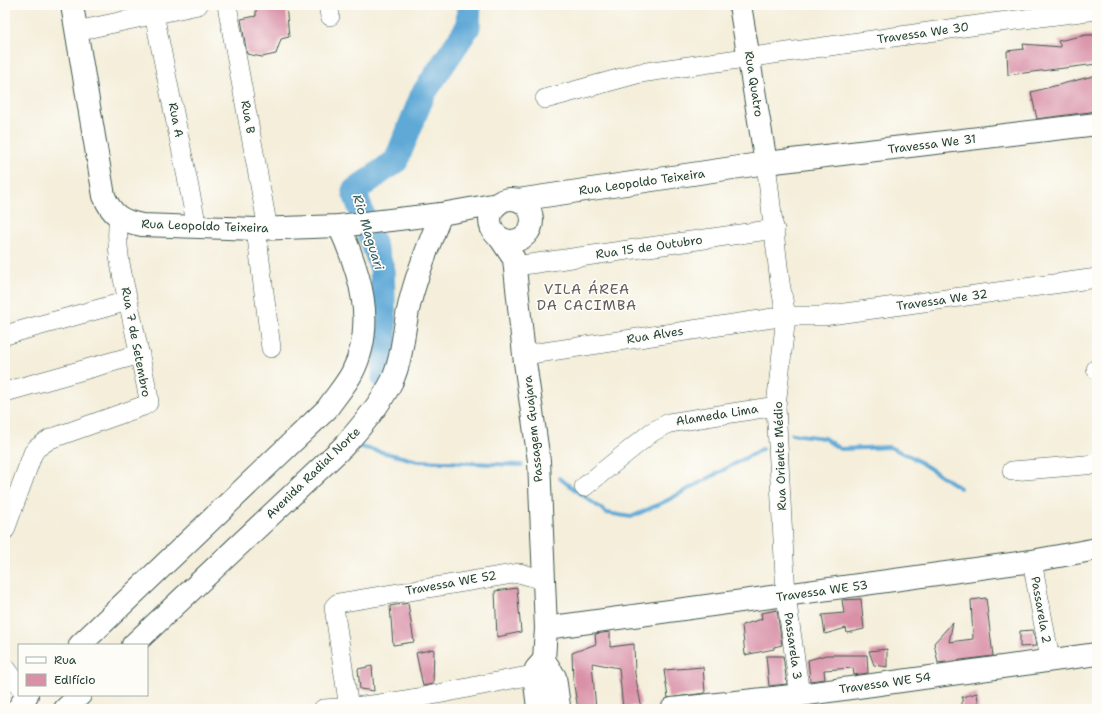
<svg xmlns="http://www.w3.org/2000/svg" width="1102" height="714" font-family="'Shantell Sans',sans-serif">
<style>
.lines{fill:none;stroke-linecap:round;stroke-linejoin:round}
.stream{stroke:#5ea9d7;stroke-width:4}
.river{stroke:#5ea9d7;stroke-width:25}
.building{fill:#d991a8}
.minor-casing{stroke:#3f584d;stroke-width:20}
.major-casing{stroke:#3f584d;stroke-width:24}
.minor{stroke:#fff;stroke-width:19}
.major{stroke:#fff;stroke-width:22}
.labels{text-anchor:middle;stroke-width:3.5;stroke-linejoin:round;paint-order:stroke}
.street-label{font-size:12px;fill:#1f3d34;stroke:#fdfcf7}
.water-label{font-size:13px;font-style:italic;fill:#325d65;stroke:#fdfcf7}
.quarter-label{font-size:14px;letter-spacing:1px;fill:#605a5d;stroke:#fdfcf7}
</style>
<rect width="100%" height="100%" fill="#fdfcf7"/>
<filter id="ink" filterUnits="userSpaceOnUse"><feTurbulence type="fractalNoise" baseFrequency=".025" numOctaves="2"/><feDisplacementMap in="SourceGraphic" scale="8" xChannelSelector="R" yChannelSelector="G"/><feConvolveMatrix kernelMatrix="1 2 1 2 8 2 1 2 1" color-interpolation-filters="sRGB"/></filter>
<filter id="wash" filterUnits="userSpaceOnUse"><feTurbulence type="fractalNoise" baseFrequency=".012" numOctaves="4" result="noise"/><feDisplacementMap in="SourceGraphic" scale="16" xChannelSelector="R" yChannelSelector="G"/><feGaussianBlur stdDeviation="0.9" result="paint"/><feColorMatrix in="noise" values="0 0 0 0 0 0 0 0 0 0 0 0 0 0 0 0 0 1.4 0 .05"/><feComposite in="paint" operator="in"/></filter>
<g filter="url(#wash)">
<rect width="100%" height="100%" fill="#f4eeda"/>
<g class="lines">
<g class="stream">
<path d="M792,434L824,438L840,449L889,447L912,457L960,488"/>
<path d="M353,445L418,461L522,465"/>
<path d="M559,478L607,513L631,517L666,501L762,449"/>
</g>
<path class="river" d="M384,379L385,352L382,268L354,191L396,161L423,94L468,27L469,5"/>
</g>
<g id="blocks">
<g class="building">
<path d="M270,5H286L289,37L281,39L276,54L262,57L247,54L241,19L256,16V7Z"/>
<path d="M1086,35H1097V64L1008,75L1007,51L1024,49L1023,44L1061,47L1058,41Z"/>
<path d="M1097,75V111L1037,119L1031,92Z"/>
<path d="M517,588L521,632L497,637L495,591Z"/>
<path d="M986,598L993,656L938,663L934,643L953,622L949,642L973,639L971,600Z"/>
<path d="M861,599L864,629L847,633L846,628L825,634L822,615L844,613L842,600Z"/>
<path d="M408,603L414,642L393,645L390,606Z"/>
<path d="M777,610L782,645L774,647V649L745,655L742,625L762,619L761,613Z"/>
<path d="M1033,630L1036,646L1020,647V631Z"/>
<path d="M610,632V647L634,644L635,674L641,704L623,709L619,668L592,663L596,709H578L573,680L572,653L596,644L595,634Z"/>
<path d="M434,649L433,684L423,686L416,653Z"/>
<path d="M887,649V667L874,665L869,651Z"/>
<path d="M826,655H867L868,673L854,675L853,668L824,670L825,679L810,681L808,660Z"/>
<path d="M766,656H783L787,684L769,686Z"/>
<path d="M372,666L374,691L360,689L358,669Z"/>
<path d="M703,667L705,693L668,698L664,670Z"/>
<path d="M977,693L979,709H962V697Z"/>
</g>
</g>
</g>
<g filter="url(#ink)">
<use href="#blocks" fill-opacity="0" stroke="#3f584d" stroke-width="1"/>
<g class="lines">
<defs>
<g id="minor">
<path d="M227,5L268,229"/>
<path d="M328,5L330,16"/>
<path d="M154,14L197,227"/>
<path d="M77,31L198,5"/>
<path d="M545,99L640,73L992,23L1097,10"/>
<path d="M766,163L780,283L786,316L776,406L786,596L800,695"/>
<path d="M256,229L271,348"/>
<path d="M523,265L775,229"/>
<path d="M5,335L128,301"/>
<path d="M524,355L786,316H823L1097,278"/>
<path d="M1096,369H1097"/>
<path d="M5,392L140,354"/>
<path d="M1012,471L1097,464"/>
<path d="M584,487L652,432L669,423L776,406"/>
<path d="M5,530L33,453L37,448L50,439L143,406L148,403L149,399C143,371 137,343 131,314C124,282 114,250 119,217"/>
<path d="M1032,561L1050,659"/>
<path d="M5,667L19,686"/>
<path d="M349,708L334,607L338,603L519,573L544,580"/>
<path d="M323,709C394,707 464,687 534,675"/>
</g>
<g id="major">
<path d="M72,5L104,196C112,215 121,221 142,225L256,229L339,226L441,214L498,204"/>
<path d="M740,5L766,163"/>
<circle cx="511" cy="220" r="21"/>
<path d="M518,200L766,163L1097,124"/>
<path d="M500,238L514,259L524,355L539,461L546,628L544,660L536,669L534,675L538,708"/>
<path d="M546,628L1032,561L1097,549"/>
<path d="M80,645L327,409C335,397 345,386 352,373C377,325 360,272 339,226"/>
<path d="M133,645L343,447C361,427 380,405 392,381C403,357 403,331 409,306C416,275 429,245 441,214"/>
<path d="M544,660L555,677L559,706"/>
<path d="M18,709L27,695"/>
<path d="M65,709L80,695"/>
<path d="M672,709L800,695L1097,654"/>
</g>
</defs>
<use href="#minor" class="minor-casing"/>
<use href="#major" class="major-casing"/>
<use href="#minor" class="minor"/>
<use href="#major" class="major"/>
</g>
</g>
<g class="labels">
<g class="street-label">
<text transform="translate(923 33) rotate(-8)" y="4">Travessa We 30</text>
<text transform="translate(754 84) rotate(81)" y="4">Rua Quatro</text>
<text transform="translate(248 117) rotate(80)" y="4">Rua B</text>
<text transform="translate(176 120) rotate(79)" y="4">Rua A</text>
<text transform="translate(932 144) rotate(-7)" y="4">Travessa We 31</text>
<text transform="translate(642 182) rotate(-8)" y="4">Rua Leopoldo Teixeira</text>
<text transform="translate(205 226) rotate(2)" y="4">Rua Leopoldo Teixeira</text>
<text transform="translate(649 247) rotate(-8)" y="4">Rua 15 de Outubro</text>
<text transform="translate(942 300) rotate(-8)" y="4">Travessa We 32</text>
<text transform="translate(655 335) rotate(-9)" y="4">Rua Alves</text>
<text transform="translate(136 342) rotate(79)" y="4">Rua 7 de Setembro</text>
<text transform="translate(717 415) rotate(-9)" y="4">Alameda Lima</text>
<text transform="translate(533 429) rotate(-96)" y="4">Passagem Guajara</text>
<text transform="translate(780 456) rotate(-92)" y="4">Rua Oriente Médio</text>
<text transform="translate(313 473) rotate(-44)" y="4">Avenida Radial Norte</text>
<text transform="translate(451 583) rotate(-10)" y="4">Travessa WE 52</text>
<text transform="translate(822 591) rotate(-8)" y="4">Travessa WE 53</text>
<text transform="translate(1041 610) rotate(80)" y="4">Passarela 2</text>
<text transform="translate(793 646) rotate(82)" y="4">Passarela 3</text>
<text transform="translate(885 683) rotate(-8)" y="4">Travessa WE 54</text>
</g>
<g class="water-label">
<text transform="translate(369 232) rotate(73)" y="5">Rio Maguari</text>
</g>
<g class="quarter-label">
<text x="587" y="294">VILA ÁREA<tspan x="587" dy="16">DA CACIMBA</tspan></text>
</g>
</g>
<rect width="1102" height="714" fill="none" stroke="#fdfcf7" stroke-width="20"/>
<rect x="18" y="644" width="130" height="52" fill="#fdfcf7" stroke="#a4b0a9"/>
<rect x="26" y="657" width="20" height="6" fill="#ffffff" stroke="#a4b0a9"/>
<text x="54" y="664" font-size="12" fill="#1f3d34">Rua</text>
<rect x="26" y="674" width="20" height="12" fill="#d991a8" stroke="#a4b0a9"/>
<text x="54" y="684" font-size="12" fill="#1f3d34">Edifício</text>
</svg>
